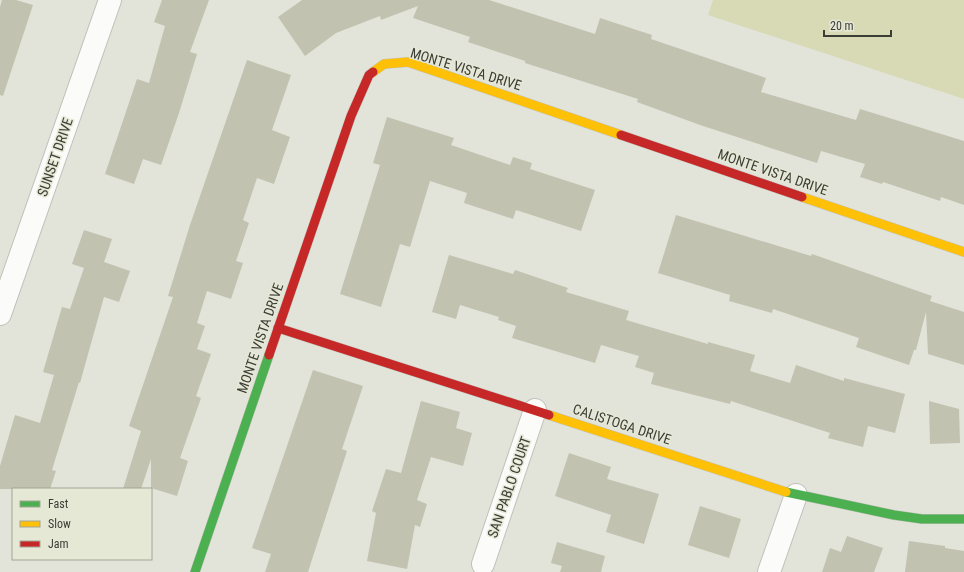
<svg xmlns="http://www.w3.org/2000/svg" width="964" height="572" font-family="'Roboto Condensed',sans-serif">
<style>
.green{fill:#d7dab4}
.building{fill:#c2c2b0}
.lines{fill:none;stroke-linecap:round;stroke-linejoin:round}
.street-casing{stroke:#c0c1ba;stroke-width:24}
.fast-casing{stroke:#c0c1ba;stroke-width:10}
.slow-casing{stroke:#c0c1ba;stroke-width:10}
.jam-casing{stroke:#c0c1ba;stroke-width:10}
.street{stroke:#fbfbf9;stroke-width:22}
.fast{stroke:#4caf50;stroke-width:9}
.slow{stroke:#ffc107;stroke-width:9}
.jam{stroke:#c62828;stroke-width:9}
.labels{text-anchor:middle;stroke-width:3;stroke-linejoin:round;paint-order:stroke}
.street-label{font-size:14px;fill:#3c3d36;stroke:#e6e8d6}
</style>
<rect width="100%" height="100%" fill="#e2e4da"/>
<path class="green" d="M713,0H964V99L708,15Z"/>
<g class="building">
<path d="M2,0H16L33,5L3,96L0,95V7Z"/>
<path d="M162,0H209L190,52L197,54L179,113L161,165L143,159L134,184L105,174L137,79L149,83L165,26L154,22Z"/>
<path d="M302,0H489L595,34L600,18L652,35L651,39L766,78L761,92L856,120L860,109L964,141V205L941,197L940,201L883,182L882,184L860,177L865,164L821,151L817,163L700,125L637,102L638,99L525,63V61L468,42L470,37L413,18L418,6L381,20L380,16L336,33L305,56L278,17Z"/>
<path d="M247,60L291,75L272,130L290,137L274,184L257,178L243,220L249,223L236,261L243,263L231,299L207,291L197,323L205,326L197,349L211,354L196,396L201,398L180,458L188,461L177,496L151,488V459L141,489H123L141,431L129,426L173,297L168,296L190,225Z"/>
<path d="M387,117L454,138L451,145L510,165L513,157L532,163L530,169L595,190L581,231L516,210L513,219L464,203L467,193L430,181L410,247L400,244L381,307L340,294L380,165L373,163Z"/>
<path d="M676,215L811,256L812,254L932,296L930,301L964,312V365L928,354L926,312L916,350H914L909,365L856,347L859,338L773,309L772,313L729,301L730,295L658,273Z"/>
<path d="M84,230L112,239L104,262L130,271L119,302L104,297L80,383L79,382L52,470L56,471L50,489H0V466L15,415L40,423L54,375L43,372L62,307L70,309L84,268L72,264Z"/>
<path d="M449,255L513,274L515,270L568,288L566,292L629,311L626,320L708,344V342L755,355L750,371L790,383L796,365L844,381V378L905,394L895,433L868,426L863,447L828,438L830,433L731,401L730,404L651,384L654,373L635,367L639,356L601,345L595,363L512,338L516,326L498,320L499,317L460,305L456,319L432,312Z"/>
<path d="M313,370L363,386L342,449L347,451L308,572H265L271,554L252,548Z"/>
<path d="M421,401L460,412L456,428L472,433L463,466L431,457L417,500L427,504L420,527L415,525L407,569L367,561L376,513L372,511L386,469L401,473Z"/>
<path d="M929,401L959,409L960,443L930,444Z"/>
<path d="M569,453L611,467L607,479L659,494L644,544L606,532L611,515L555,496Z"/>
<path d="M700,506L741,519L729,558L688,545Z"/>
<path d="M847,536L883,548L874,572H822L830,548L841,552Z"/>
<path d="M909,541L945,546V548L964,551V572H905Z"/>
<path d="M557,542L605,556L601,572H560L562,566L551,563Z"/>
</g>
<g class="lines">
<defs>
<g id="street">
<path d="M0,314L110,0"/>
<path d="M483,564L535,410"/>
<path d="M769,572L796,495"/>
</g>
<g id="fast">
<path d="M786,492L894,515L922,519H964"/>
<path d="M195,572L269,355"/>
</g>
<g id="slow">
<path d="M373,72L384,64L408,62L621,135"/>
<path d="M802,197L964,252"/>
<path d="M549,415L786,492"/>
</g>
<g id="jam">
<path d="M621,135L802,197"/>
<path d="M278,328L549,415"/>
<path d="M269,355L351,116L369,75L373,72"/>
</g>
</defs>
<use href="#street" class="street-casing"/>
<use href="#fast" class="fast-casing"/>
<use href="#slow" class="slow-casing"/>
<use href="#jam" class="jam-casing"/>
<use href="#street" class="street"/>
<use href="#fast" class="fast"/>
<use href="#slow" class="slow"/>
<use href="#jam" class="jam"/>
</g>
<g class="labels">
<g class="street-label">
<text transform="translate(466 69) rotate(17)" y="5">MONTE VISTA DRIVE</text>
<text transform="translate(55 157) rotate(-71)" y="5">SUNSET DRIVE</text>
<text transform="translate(773 172) rotate(19)" y="5">MONTE VISTA DRIVE</text>
<text transform="translate(260 338) rotate(-71)" y="5">MONTE VISTA DRIVE</text>
<text transform="translate(622 424) rotate(18)" y="5">CALISTOGA DRIVE</text>
<text transform="translate(509 487) rotate(-71)" y="5">SAN PABLO COURT</text>
</g>
</g>
<rect x="12" y="488" width="140" height="72" fill="#e6e8d6" stroke="#a2a496"/>
<rect x="20" y="501" width="20" height="6" fill="#4caf50" stroke="#a2a496"/>
<text x="48" y="508" font-size="12" fill="#3c3d36">Fast</text>
<rect x="20" y="521" width="20" height="6" fill="#ffc107" stroke="#a2a496"/>
<text x="48" y="528" font-size="12" fill="#3c3d36">Slow</text>
<rect x="20" y="541" width="20" height="6" fill="#c62828" stroke="#a2a496"/>
<text x="48" y="548" font-size="12" fill="#3c3d36">Jam</text>
<path d="M824 30v6h67v-6" fill="none" stroke="#3c3d36" stroke-width="2"/>
<text x="830" y="30" font-size="12" fill="#3c3d36" stroke="#e6e8d6" stroke-width="3" paint-order="stroke">20 m</text>
</svg>
